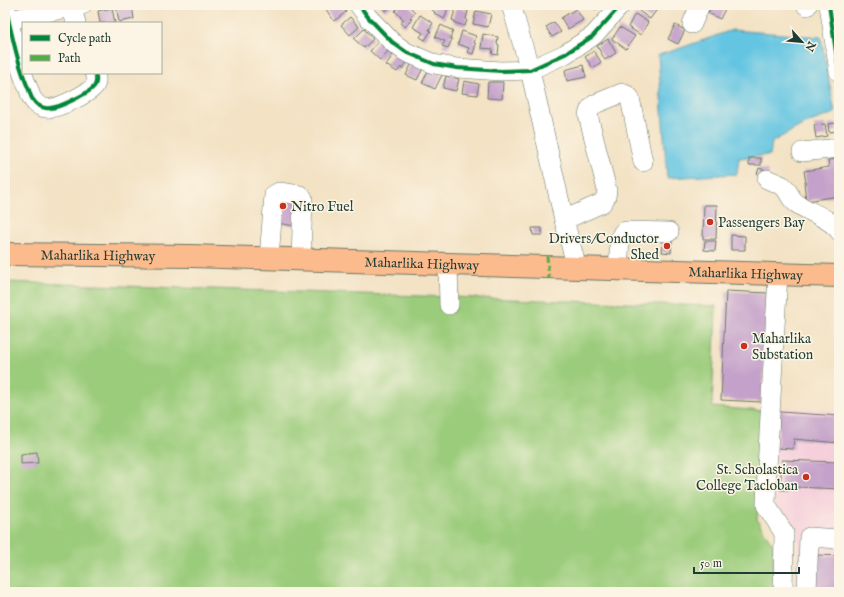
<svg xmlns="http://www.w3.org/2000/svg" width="844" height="597" font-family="'IM FELL English',serif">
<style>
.built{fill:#f5cfdb}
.green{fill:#9bcc7c;stroke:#5d8458}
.water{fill:#63c5e2;stroke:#41818b}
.building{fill:#c4a1ca}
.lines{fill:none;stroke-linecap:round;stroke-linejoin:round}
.minor-casing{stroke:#697766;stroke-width:20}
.highway-casing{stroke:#697766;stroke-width:24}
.minor{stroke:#fff;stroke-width:19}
.highway{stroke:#fbbb8d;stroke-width:22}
.quiet{stroke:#52ad45;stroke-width:3;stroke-dasharray:6 3;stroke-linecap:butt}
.cycleway-casing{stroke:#fcf5e5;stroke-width:6}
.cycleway{stroke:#00873e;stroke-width:4}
.poi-dot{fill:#c8321e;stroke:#fcf5e5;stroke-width:1.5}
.labels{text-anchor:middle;stroke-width:3;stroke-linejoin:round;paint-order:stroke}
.poi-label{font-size:14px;fill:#1f3d34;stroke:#fcf5e5;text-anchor:start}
.street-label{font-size:14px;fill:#1f3d34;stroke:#fcf5e5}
</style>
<rect width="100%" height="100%" fill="#fcf5e5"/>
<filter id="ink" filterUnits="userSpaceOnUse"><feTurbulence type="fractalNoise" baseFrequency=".025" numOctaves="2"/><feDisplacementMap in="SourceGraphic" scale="8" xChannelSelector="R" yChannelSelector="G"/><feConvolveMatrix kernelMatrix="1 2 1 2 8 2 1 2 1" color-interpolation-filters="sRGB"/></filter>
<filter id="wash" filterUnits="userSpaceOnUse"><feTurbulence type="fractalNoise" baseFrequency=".012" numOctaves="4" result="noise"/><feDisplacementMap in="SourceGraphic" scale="16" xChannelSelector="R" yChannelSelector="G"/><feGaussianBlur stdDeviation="0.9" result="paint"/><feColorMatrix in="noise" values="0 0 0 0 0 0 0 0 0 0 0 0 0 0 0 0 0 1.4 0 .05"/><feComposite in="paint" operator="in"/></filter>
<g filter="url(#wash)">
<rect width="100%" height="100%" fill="#f3e2c4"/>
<path class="built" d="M775,407L839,411V592H795L798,530L773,502Z"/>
<path class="green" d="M5,282L716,306L712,407L763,411L757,520L773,545V592H5Z"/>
<path class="water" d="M732,30L821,37L835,113L804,124L772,142L770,155L739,158L737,174L667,178L658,55L675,50Z"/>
<g id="blocks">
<g class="building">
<path d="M119,5H132L134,19L119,22L116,6Z"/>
<path d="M330,5H341L346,12L334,21L325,8Z"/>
<path d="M384,5H394L385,11L381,7Z"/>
<path d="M400,5H408L415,12L410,18L412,19L405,27L400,23L404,20L395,11Z"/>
<path d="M435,5H450L446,12L447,13L444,19L434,13L435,12L432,10Z"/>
<path d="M592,5H601L596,10Z"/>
<path d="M643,5H654L658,8L650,19L639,11Z"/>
<path d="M712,5H727L720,19L708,13Z"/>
<path d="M456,7L468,11L466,19L467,20L465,26L455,23V21L452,20Z"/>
<path d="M112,8L115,23H100L98,11Z"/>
<path d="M576,9L583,20L568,29L561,18Z"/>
<path d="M476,11L491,14L488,27L473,24Z"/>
<path d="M635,14L648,22L641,35L628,27Z"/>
<path d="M420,15L433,23L429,30L431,31L425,40L420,37L423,33L413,27Z"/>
<path d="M350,17L359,27L350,35L341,25Z"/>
<path d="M554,22L561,32L552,37L546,27Z"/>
<path d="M441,25L453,31L450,38L452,39L448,48L442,46L445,41L435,37Z"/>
<path d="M675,25L685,30L678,44L668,39Z"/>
<path d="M620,27L635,36L626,49L612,39Z"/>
<path d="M364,29L373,39L364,48L354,39Z"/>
<path d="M462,31L476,36L474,43L476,44L473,54L467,52L469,48L458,44Z"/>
<path d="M483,34L498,37L497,44L499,45L498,55L492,54L493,49L481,48Z"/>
<path d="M608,39L616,53L605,60L597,46Z"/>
<path d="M379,41L389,50L380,60L370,51Z"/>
<path d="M594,51L601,62L593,68L585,57Z"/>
<path d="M394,53L409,59L402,69L401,67L397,72L386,65Z"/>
<path d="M412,63L423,68L417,80L406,75Z"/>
<path d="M583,65L586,77L567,81L565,70Z"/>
<path d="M429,69L442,75L435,89L422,83Z"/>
<path d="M450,74L456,76L455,78L459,79L456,91L443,88L446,76L449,77Z"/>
<path d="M464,81L479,84L477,95L462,93Z"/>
<path d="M488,82H503L502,99L487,98Z"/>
<path d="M836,123L837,131L829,132L828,124Z"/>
<path d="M825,124L827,136L816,138L814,125Z"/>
<rect x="749" y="158" width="12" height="7"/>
<path d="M839,159V196L806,201L804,183H806L804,171L829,167L828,160Z"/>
<path d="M759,168L769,171L767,178L757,174Z"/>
<path d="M281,195L299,197L295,226L277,223Z"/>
<path d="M704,205H717L716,239H703Z"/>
<path d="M532,228H542V235H533Z"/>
<path d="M731,235L745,236V250H731Z"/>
<path d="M663,240H672L671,253L662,252Z"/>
<path d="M705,241H716L715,251L704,250Z"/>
<path d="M726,291L768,293L762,402L721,400Z"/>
<path d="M780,412L839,416V443L794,439L793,449L777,448Z"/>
<path d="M37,452L38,463L21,464V454Z"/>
<path d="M782,460L839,462V489L797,487V490H780Z"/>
<path d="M818,555L839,556V592H815Z"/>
</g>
</g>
</g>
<g filter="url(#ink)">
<use href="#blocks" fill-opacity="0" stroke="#697766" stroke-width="1"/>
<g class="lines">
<defs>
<g id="minor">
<path d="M5,5C12,34 17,63 29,90C30,94 32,99 34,101C37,106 45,109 50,108C59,108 92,92 95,85C97,81 96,76 95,73"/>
<path d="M71,5L76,23"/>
<path d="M359,5L368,17L392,42L406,52L434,64L457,68L501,71L530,70L565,54L593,36L621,5"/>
<path d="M510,5L512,8L530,70L564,220L577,268"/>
<path d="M806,5L807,6"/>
<path d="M829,5L839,72"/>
<path d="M9,20L82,5"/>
<path d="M692,24L700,5"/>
<path d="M802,152L839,148"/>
<path d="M767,179L783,186L786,189L792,199L796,203C808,212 832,219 839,231"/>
<path d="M564,220L602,203L606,197L607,190L588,115L590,109L595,104L622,93L627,95L630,98L643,162"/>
<path d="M269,258L274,195L279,192L300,195L303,198L301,259"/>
<path d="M448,264L449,305"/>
<path d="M618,270L620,238L623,232L626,231L669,232"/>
<path d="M778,274L767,468L766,505L784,533L783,592"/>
<path d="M807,592L809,537L839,539"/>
</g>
<g id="highway">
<path id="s1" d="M5,254L191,256L448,264L839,276"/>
</g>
</defs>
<use href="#minor" class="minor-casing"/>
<use href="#highway" class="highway-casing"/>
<use href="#minor" class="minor"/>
<use href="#highway" class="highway"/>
<path class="quiet" d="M547,256L549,278"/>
<defs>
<g id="cycleway">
<path d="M5,5C12,34 17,63 29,90C30,94 32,99 34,101C37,106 45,109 50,108C59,108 92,92 95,85C97,81 96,76 95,73"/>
<path d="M359,5L368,17L392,42L406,52L434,64L457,68L501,71L530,70L565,54L593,36L621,5"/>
<path d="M829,5L839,72"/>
</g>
</defs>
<use href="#cycleway" class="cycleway-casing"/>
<use href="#cycleway" class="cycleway"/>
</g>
</g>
<g class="poi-dot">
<circle cx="283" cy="206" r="4"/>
<circle cx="710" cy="222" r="4"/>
<circle cx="667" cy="246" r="4"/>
<circle cx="744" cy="346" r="4"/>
<circle cx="806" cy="477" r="4"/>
</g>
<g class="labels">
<g class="poi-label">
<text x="291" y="211">Nitro Fuel</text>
<text x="718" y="227">Passengers Bay</text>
<text x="659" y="243" text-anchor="end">Drivers/Conductor<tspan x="659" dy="16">Shed</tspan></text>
<text x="752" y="343">Maharlika<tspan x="752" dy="16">Substation</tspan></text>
<text x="798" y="474" text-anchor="end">St. Scholastica<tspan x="798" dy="16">College Tacloban</tspan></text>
</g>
<g class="street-label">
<text dy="5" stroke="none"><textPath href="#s1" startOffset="93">Maharlika Highway</textPath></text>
<text dy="5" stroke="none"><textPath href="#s1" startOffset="417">Maharlika Highway</textPath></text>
<text dy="5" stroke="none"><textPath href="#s1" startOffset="741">Maharlika Highway</textPath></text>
</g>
</g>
<rect width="844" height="597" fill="none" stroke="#fcf5e5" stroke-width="20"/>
<rect x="22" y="22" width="140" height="52" fill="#fcf5e5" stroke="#a4ab9e"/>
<rect x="30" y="35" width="20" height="6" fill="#00873e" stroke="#a4ab9e"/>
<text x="58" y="42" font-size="12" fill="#1f3d34">Cycle path</text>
<rect x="30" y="55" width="20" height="6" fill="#52ad45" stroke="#a4ab9e"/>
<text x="58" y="62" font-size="12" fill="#1f3d34">Path</text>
<g transform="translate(802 42) rotate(117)" stroke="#fcf5e5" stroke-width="3" paint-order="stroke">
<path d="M0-3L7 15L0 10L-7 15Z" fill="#1f3d34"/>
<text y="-6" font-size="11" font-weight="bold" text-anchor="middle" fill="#1f3d34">N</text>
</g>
<path d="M694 567v6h105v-6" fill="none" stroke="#1f3d34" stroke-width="2"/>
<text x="700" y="567" font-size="12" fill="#1f3d34" stroke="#fcf5e5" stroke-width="3" paint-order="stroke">50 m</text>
</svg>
